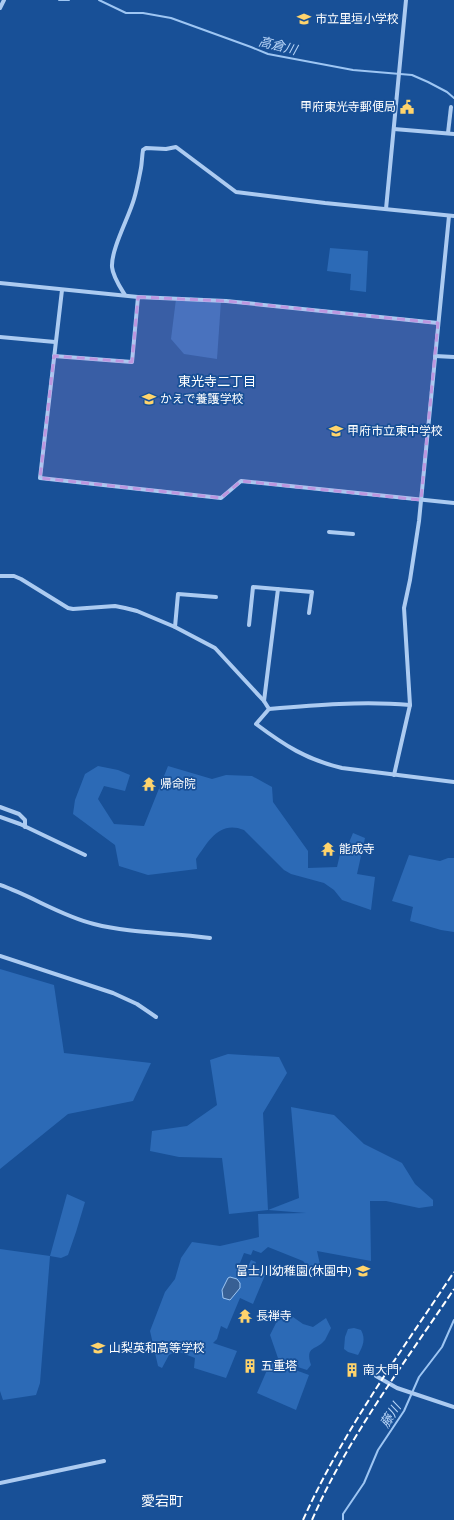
<svg xmlns="http://www.w3.org/2000/svg" width="454" height="1520" font-family="'IBM Plex Sans','Noto Sans JP',sans-serif">
<style>
.green{fill:#2c6ab6}
.water{fill:#386094;stroke:#9ec6f3}
.lines{fill:none;stroke-linecap:round;stroke-linejoin:round}
.stream{stroke:#9ec6f3;stroke-width:2}
.minor{stroke:#accbf1;stroke-width:4}
.rail{stroke:#fff;stroke-width:2;stroke-dasharray:7 3;stroke-linecap:butt}
.marked{fill:#bd96df;fill-opacity:0.2;stroke:#bd96df;stroke-width:3;stroke-dasharray:8 5;stroke-linejoin:round}
.labels{text-anchor:middle;stroke-width:3.5;stroke-linejoin:round;paint-order:stroke}
.poi-label{font-size:12px;fill:#fff;stroke:#185097;text-anchor:start}
.water-label{font-size:13px;font-style:italic;fill:#b8d5f8;stroke:#185097}
.neighbourhood-label{font-size:13px;fill:#fff;stroke:#185097}
.quarter-label{font-size:14px;fill:#fff;stroke:#185097}
</style>
<rect width="100%" height="100%" fill="#185097"/>
<g class="green">
<path d="M330,248L368,251L366,292L350,290L351,274L327,271Z"/>
<path d="M176,299L221,301L217,359L184,354L171,339Z"/>
<path d="M98,766L118,770L130,775L125,791L104,786L98,799L114,824L144,826L168,766L212,779L226,775L252,776L272,787L273,802L308,851V868L337,867L341,850L348,845L353,833L365,838L357,874L375,877L371,910L342,900L334,890L324,883L291,874L284,870L244,830C219,820 208,842 196,859L197,869L148,875L119,866L115,845L73,814L75,800L85,774Z"/>
<path d="M409,855L440,861L448,858H454V932L441,930L410,921L413,907L392,901Z"/>
<path d="M0,969L54,985L64,1053L151,1063L133,1101L68,1114L0,1169Z"/>
<path d="M228,1054L279,1057L287,1073L263,1113L268,1210L299,1198L291,1107L334,1115L364,1144L402,1163L415,1184L433,1200V1206L419,1208L386,1201H370L371,1261L317,1251L321,1269L312,1271L303,1261L268,1247L261,1253L253,1250L251,1255L244,1253L238,1268L246,1271L251,1260L256,1262L254,1268L266,1273L253,1304L240,1298L227,1329L221,1326L217,1339L213,1343L237,1351L226,1378L194,1368L195,1358L177,1351L169,1355L162,1368L158,1366L150,1331L165,1292L175,1279L181,1258L192,1242L220,1246L259,1237L258,1214L306,1213L268,1210L229,1214L222,1158L179,1157L150,1151L152,1131L187,1126L217,1105L210,1060Z"/>
<path d="M67,1194L85,1202L76,1232L68,1255L61,1258L50,1256L40,1383L36,1395L3,1400L0,1391V1249L50,1256Z"/>
<path d="M293,1317L303,1324L313,1327L326,1318L331,1328C329,1332 327,1336 325,1340C316,1351 305,1345 311,1365L307,1370L279,1361L270,1335L277,1321L282,1319L285,1321Z"/>
<path d="M354,1328L361,1330C366,1339 363,1346 358,1355L348,1352L344,1349L345,1337L348,1329Z"/>
<path d="M271,1361L309,1375L296,1410L257,1393Z"/>
</g>
<path class="water" d="M230,1277L237,1279L240,1283V1288L230,1300L223,1298L222,1290L228,1278Z"/>
<g class="lines">
<g class="stream">
<path d="M59,0H69"/>
<path d="M99,0L126,13H143L171,18L251,47L268,54L353,70L412,75L428,82L447,92L454,98"/>
<path d="M343,1520V1514L364,1483L378,1450L404,1411L419,1377L442,1347L454,1320"/>
</g>
<g class="minor">
<path d="M0,8L4,0"/>
<path d="M394,129L454,134"/>
<path d="M448,133L451,107"/>
<path d="M386,209L406,0"/>
<path d="M0,283L138,297"/>
<path d="M62,290L40,478L221,498L241,481L454,503"/>
<path d="M125,295C120,287 113,277 112,267C111,249 129,217 134,199C137,189 139,178 141,168C142,162 142,156 143,150L146,148L166,149L176,147L236,192L325,203L454,216"/>
<path d="M0,337L55,342"/>
<path d="M54,356L132,362L138,297L226,301L438,323"/>
<path d="M435,356L454,357"/>
<path d="M329,532L353,534"/>
<path d="M0,576H14L21,579L68,608L73,609L115,606L125,608L137,611L175,627L215,648L264,701L269,709L256,724C284,745 307,760 342,768L454,782"/>
<path d="M249,625L253,587L312,592L309,613"/>
<path d="M175,627L178,594L216,597"/>
<path d="M264,701L278,589"/>
<path d="M269,709C315,705 363,701 410,705"/>
<path d="M394,775L410,705L404,608L410,580L419,521L449,216"/>
<path d="M0,807L19,814L25,820V827"/>
<path d="M0,817L20,824L85,855"/>
<path d="M0,885C32,896 61,916 94,924C133,934 170,932 210,938"/>
<path d="M0,956L113,993L137,1004L156,1017"/>
<path d="M376,1376L397,1388L454,1407"/>
<path d="M0,1483L104,1461"/>
</g>
<g class="rail">
<path d="M303,1520C343,1431 400,1353 454,1272"/>
<path d="M312,1520C348,1437 404,1364 454,1289"/>
</g>
</g>
<path class="marked" d="M138,297L226,301L438,323L421,500L241,481L221,498L40,478L54,356L132,362Z"/>
<defs>
<symbol id="school-bare" viewBox="-9 -9 18 18"><path d="M0-5L7-2L0 1L-7-2ZM-4 1L0 2.5L4 1V4Q0 6-4 4Z" fill="#ffd46c" stroke="#185097" stroke-width="2.5" paint-order="stroke"/></symbol>
<symbol id="civic-bare" viewBox="-9 -9 18 18"><path d="M-.6-6.5H3V-4.5H.6V-3L4-1V1h2V6H-6V1h2V-1L-.6-3ZM-1.2 2.5V6h2.4V2.5Z" fill="#ffd46c" stroke="#185097" stroke-width="2.5" paint-order="stroke"/></symbol>
<symbol id="temple-bare" viewBox="-9 -9 18 18"><path d="M0-6L5-2H3V0L6.5 2.5H4V6H1.5V3h-3V6H-4V2.5H-6.5L-3 0V-2H-5Z" fill="#ffd46c" stroke="#185097" stroke-width="2.5" paint-order="stroke"/></symbol>
<symbol id="building-bare" viewBox="-9 -9 18 18"><path d="M-4-6H4V6H1V3H-1V6H-4ZM-2.5-4.3h1.7v1.8h-1.7ZM.8-4.3h1.7v1.8H.8ZM-2.5-1h1.7V.8h-1.7ZM.8-1h1.7V.8H.8Z" fill="#ffd46c" stroke="#185097" stroke-width="2.5" paint-order="stroke"/></symbol>
</defs>
<g fill-rule="evenodd">
<use href="#school-bare" x="294" y="9" width="20" height="20"/>
<use href="#civic-bare" x="397" y="97" width="20" height="20"/>
<use href="#school-bare" x="139" y="389" width="20" height="20"/>
<use href="#school-bare" x="326" y="421" width="20" height="20"/>
<use href="#temple-bare" x="139" y="774" width="20" height="20"/>
<use href="#temple-bare" x="318" y="839" width="20" height="20"/>
<use href="#school-bare" x="353" y="1261" width="20" height="20"/>
<use href="#temple-bare" x="235" y="1306" width="20" height="20"/>
<use href="#school-bare" x="88" y="1338" width="20" height="20"/>
<use href="#building-bare" x="240" y="1356" width="20" height="20"/>
<use href="#building-bare" x="342" y="1360" width="20" height="20"/>
</g>
<g class="labels">
<g class="poi-label">
<text x="315" y="23">市立里垣小学校</text>
<text x="396" y="111" text-anchor="end">甲府東光寺郵便局</text>
<text x="160" y="403">かえで養護学校</text>
<text x="347" y="435">甲府市立東中学校</text>
<text x="160" y="788">帰命院</text>
<text x="339" y="853">能成寺</text>
<text x="352" y="1275" text-anchor="end">富士川幼稚園(休園中)</text>
<text x="256" y="1320">長禅寺</text>
<text x="109" y="1352">山梨英和高等学校</text>
<text x="261" y="1370">五重塔</text>
<text x="363" y="1374">南大門</text>
</g>
<g class="water-label">
<text transform="translate(278 45) rotate(14)" y="5">高倉川</text>
<text transform="translate(390 1415) rotate(-58)" y="5">藤川</text>
</g>
<g class="neighbourhood-label">
<text x="217" y="386">東光寺二丁目</text>
</g>
<g class="quarter-label">
<text x="162" y="1506">愛宕町</text>
</g>
</g>
</svg>
